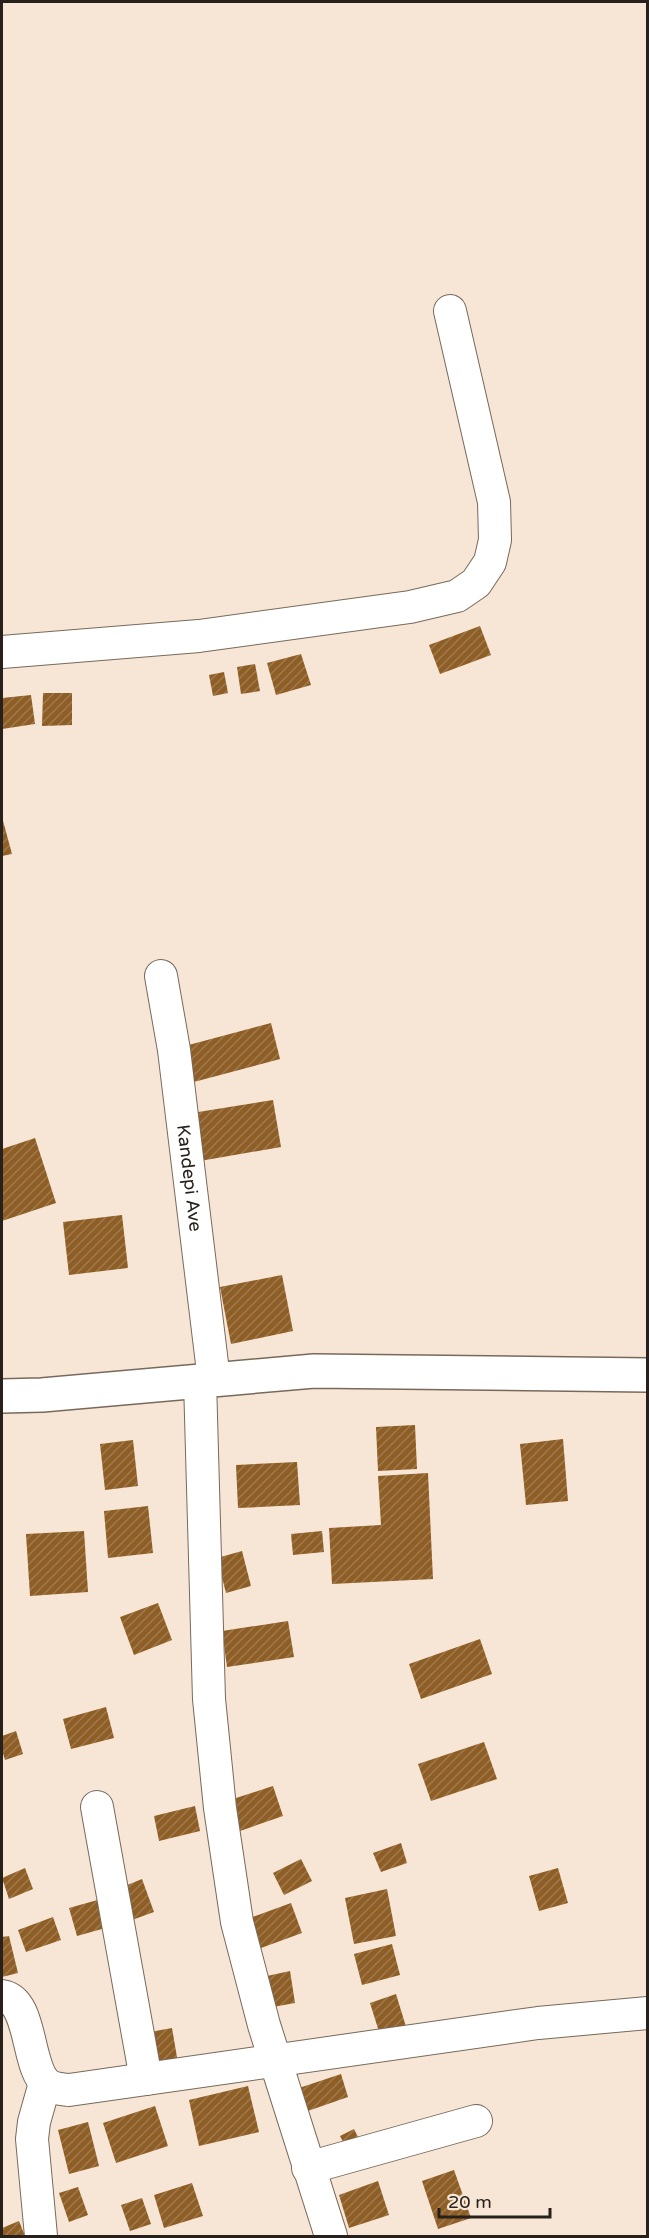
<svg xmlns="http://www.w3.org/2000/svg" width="649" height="2238" font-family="'Varela Round',sans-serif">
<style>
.building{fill:url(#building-hatch)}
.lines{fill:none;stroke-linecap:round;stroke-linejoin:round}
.minor-casing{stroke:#78695b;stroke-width:34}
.tertiary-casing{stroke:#78695b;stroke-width:36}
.minor{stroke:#fff;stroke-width:32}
.tertiary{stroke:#fff;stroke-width:33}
.labels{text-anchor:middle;stroke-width:6;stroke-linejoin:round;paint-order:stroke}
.street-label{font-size:18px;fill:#28211b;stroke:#f7e6d5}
</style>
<defs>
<pattern id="building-hatch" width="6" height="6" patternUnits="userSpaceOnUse" patternTransform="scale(1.5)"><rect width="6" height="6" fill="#8f5e24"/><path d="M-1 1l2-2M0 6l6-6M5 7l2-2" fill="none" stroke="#9d7a51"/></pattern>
</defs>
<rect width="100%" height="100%" fill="#f7e6d5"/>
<g class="building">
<path d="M480,626L491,655L440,674L429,645Z"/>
<path d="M301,654L311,685L276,695L267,663Z"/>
<path d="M255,664L260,691L241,694L237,667Z"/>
<path d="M224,672L228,693L213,696L209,675Z"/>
<path d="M43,693H72V725L42,726Z"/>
<path d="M31,695L35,724L2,729V698Z"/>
<path d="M2,817L12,854L2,856Z"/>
<path d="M271,1023L280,1059L190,1083L181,1047Z"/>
<path d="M273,1100L281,1147L200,1161L192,1113Z"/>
<path d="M35,1138L56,1203L2,1221V1149Z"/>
<path d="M122,1215L128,1268L69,1275L63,1222Z"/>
<path d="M282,1275L293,1331L231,1344L220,1287Z"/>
<path d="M415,1425L417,1469L378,1471L376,1427Z"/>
<path d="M563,1439L568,1501L526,1505L520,1444Z"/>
<path d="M133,1440L138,1486L105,1490L100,1444Z"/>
<path d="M297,1462L300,1505L238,1508L236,1465Z"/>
<path d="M428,1473L433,1579L332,1584L329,1528L381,1525L378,1476Z"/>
<path d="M148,1506L153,1553L108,1558L104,1511Z"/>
<path d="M84,1531L88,1592L30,1596L26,1534Z"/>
<path d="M322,1531L324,1552L293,1555L291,1534Z"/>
<path d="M242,1551L251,1586L226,1593L217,1558Z"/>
<path d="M158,1603L172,1640L134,1655L120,1617Z"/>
<path d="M288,1621L294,1657L227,1667L222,1631Z"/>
<path d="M480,1639L492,1674L421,1699L409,1664Z"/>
<path d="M106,1707L114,1738L71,1749L63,1719Z"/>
<path d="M16,1731L23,1754L5,1760L2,1750V1736Z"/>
<path d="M484,1742L497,1779L431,1801L418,1764Z"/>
<path d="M273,1786L283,1816L240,1831L230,1800Z"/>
<path d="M195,1806L200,1831L159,1841L154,1816Z"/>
<path d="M401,1843L407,1863L381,1872L373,1853Z"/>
<path d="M301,1859L312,1881L284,1895L273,1873Z"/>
<path d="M25,1868L33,1889L9,1899L2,1878Z"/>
<path d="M558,1868L568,1903L539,1911L529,1876Z"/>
<path d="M142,1879L154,1912L132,1920L120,1888Z"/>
<path d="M387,1889L396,1936L354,1944L345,1898Z"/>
<path d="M101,1899L109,1927L77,1936L69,1908Z"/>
<path d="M291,1903L302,1933L261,1948L250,1918Z"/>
<path d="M53,1917L61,1940L26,1952L18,1930Z"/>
<path d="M9,1936L18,1973L2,1977V1937Z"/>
<path d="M392,1944L400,1975L362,1985L354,1954Z"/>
<path d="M290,1971L295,2003L273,2007L267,1976Z"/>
<path d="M396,1994L407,2030L381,2038L370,2003Z"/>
<path d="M172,2028L178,2063L156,2067L150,2032Z"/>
<path d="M341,2074L348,2097L302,2113L293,2090Z"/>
<path d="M248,2086L259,2132L199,2146L189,2100Z"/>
<path d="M155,2106L168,2146L116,2163L103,2123Z"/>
<path d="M88,2122L99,2166L69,2174L58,2130Z"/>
<path d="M354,2129L361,2143L347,2150L340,2136Z"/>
<path d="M454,2170L471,2218L438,2229L422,2181Z"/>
<path d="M378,2181L389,2215L349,2228L339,2195Z"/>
<path d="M192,2183L203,2216L164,2228L154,2195Z"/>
<path d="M78,2187L88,2215L69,2222L59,2193Z"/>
<path d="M142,2198L151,2224L130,2231L121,2205Z"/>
<path d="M19,2221L25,2236H2V2228Z"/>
</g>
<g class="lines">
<defs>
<g id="minor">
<path d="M2,652L199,636L410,607L457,596L476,583L490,562L495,540L494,502L450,311"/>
<path id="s1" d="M161,976L174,1050L214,1380"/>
<path d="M200,1381L209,1699L220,1808L237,1922L264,2025L331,2236"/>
<path d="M97,1807L146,2079"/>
<path d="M2,1996C33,2000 26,2068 47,2084C53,2089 61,2089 69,2090L538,2023L648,2013"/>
<path d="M308,2168L476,2121"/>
<path d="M41,2236L32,2139L34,2122L45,2083"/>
</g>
<path id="tertiary" d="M2,1396L42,1395L314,1371L648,1375"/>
</defs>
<use href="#minor" class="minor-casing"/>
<use href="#tertiary" class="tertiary-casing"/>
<use href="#minor" class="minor"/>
<use href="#tertiary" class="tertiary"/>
</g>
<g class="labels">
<g class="street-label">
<text dy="6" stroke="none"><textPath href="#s1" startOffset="204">Kandepi Ave</textPath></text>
</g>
</g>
<rect width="649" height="2238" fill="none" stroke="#28211b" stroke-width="6"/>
<path d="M439 2208v9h111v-9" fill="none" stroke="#28211b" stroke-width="3"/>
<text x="448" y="2208" font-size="18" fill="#28211b" stroke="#f7e6d5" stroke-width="4.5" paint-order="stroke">20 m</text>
</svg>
